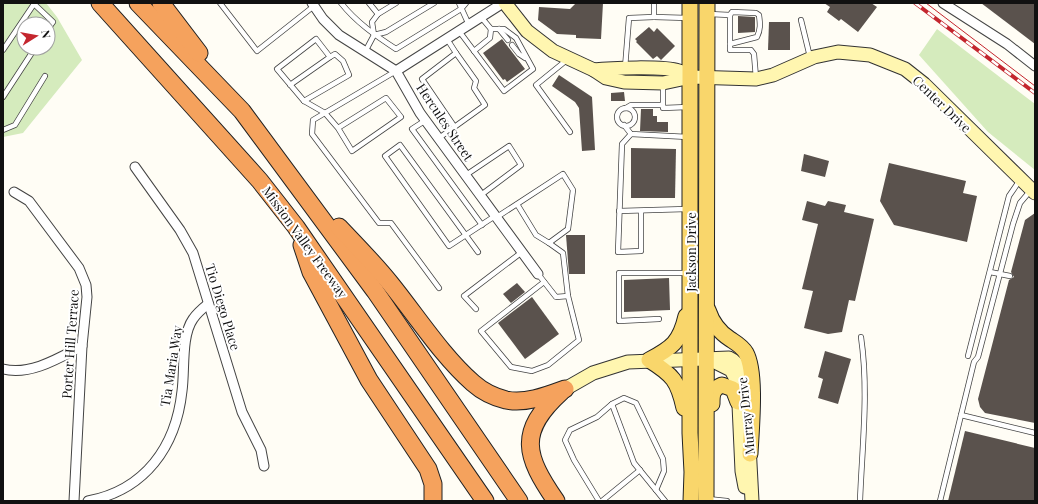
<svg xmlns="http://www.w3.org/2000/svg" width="1038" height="504" font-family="'Playfair Display',serif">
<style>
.green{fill:#d5ebbd;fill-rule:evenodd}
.building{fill:#5a524d}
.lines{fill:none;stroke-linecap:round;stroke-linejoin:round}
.lane-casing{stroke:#444;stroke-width:6}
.street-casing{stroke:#444;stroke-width:11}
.secondary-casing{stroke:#333;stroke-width:15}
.primary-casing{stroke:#222;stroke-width:17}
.highway-casing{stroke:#222;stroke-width:19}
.lane{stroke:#fff;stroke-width:4.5}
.street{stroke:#fff;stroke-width:9}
.secondary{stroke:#fff6b0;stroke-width:13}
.primary{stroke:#f9d66b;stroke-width:15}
.highway{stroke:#f5a25d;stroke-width:17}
.tram{stroke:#c4262e;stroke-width:1}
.rail-casing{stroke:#c4262e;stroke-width:4}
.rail{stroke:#fff;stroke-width:2.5;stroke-dasharray:8;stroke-linecap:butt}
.labels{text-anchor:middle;stroke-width:4;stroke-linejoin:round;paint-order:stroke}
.street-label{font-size:13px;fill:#111;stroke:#fff}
</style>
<rect width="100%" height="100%" fill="#fffdf5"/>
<g class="green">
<path d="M3,3H46L57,17L82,60L23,133L3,137ZM24,24H48V48H24Z"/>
<path d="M937,29L1035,104V170L988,132L919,55Z"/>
</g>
<g class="building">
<path d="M576,3H603L601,39L576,38V35L557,34L538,20L539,7L570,9Z"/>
<path d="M824,3H871L877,7L858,32L841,19L839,21L827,12L830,7Z"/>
<path d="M981,3H1035V44Z"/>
<path d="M738,16L755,17V32L738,33Z"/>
<path d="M769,22H790V50H768Z"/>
<path d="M649,27L654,32L657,28L675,46L661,60L657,56L653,59L636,42L637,41L635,39Z"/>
<path d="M502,39L525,69L507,82L505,79L503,80L483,53Z"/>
<path d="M559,75L592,97L595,150L582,151L579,108L575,102L552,86Z"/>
<path d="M624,92L625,101H611V93Z"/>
<path d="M641,109H653V116H657V122H668V132L640,131Z"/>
<path d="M631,148L676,149L675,198H631Z"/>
<path d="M804,154L829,161L825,177L801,171Z"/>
<path d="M889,163L966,181L963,193L977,196L967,242L894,225L880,201Z"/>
<path d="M807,201L825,206L828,201L846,205L844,212L874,219L855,301L849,300L842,332L828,334L804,328L813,291L802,289L818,224L802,220Z"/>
<path d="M1035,213V423L985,413L980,407L978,399L1009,280L1014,277L1011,272L1025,220Z"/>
<path d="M566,235H585V274H569Z"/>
<path d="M669,278L670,310L624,312V280Z"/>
<path d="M517,283L525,292L511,303L503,294Z"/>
<path d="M532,297L559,334L525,359L498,323Z"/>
<path d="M825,351L851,359L838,404L818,398L823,379L818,377Z"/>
<path d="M965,431L1035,448V501H948Z"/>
</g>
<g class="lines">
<defs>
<g id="lane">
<path d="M33,3L53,22L48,29"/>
<path d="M220,3L257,51L314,6"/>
<path d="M341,3C356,22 376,36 396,49L461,9L466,3"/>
<path d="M369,3L378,14"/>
<path d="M459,3L469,25"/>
<path d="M654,3V17L688,18"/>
<path d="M709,14L730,15V50H751L754,54L756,78"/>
<path d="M730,15L732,12L756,13L759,15C760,23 761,29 757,37L730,44"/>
<path d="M481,17L491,29"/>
<path d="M801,20L810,57"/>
<path d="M499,29L508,40"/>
<path d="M459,31L504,91L533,69L516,38L504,29H491"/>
<path d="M374,35L386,32L434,3"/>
<path d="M447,39L456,53"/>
<path d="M512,45L519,54L525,58"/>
<path d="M3,50L34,4"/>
<path d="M366,50L374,35L372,22L378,14L396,3"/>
<path d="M474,51L490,38L491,29"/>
<path d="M568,59L536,85L570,132"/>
<path d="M625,68L629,18L654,17"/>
<path d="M396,71L313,120L312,134L379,223H391L439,288"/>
<path d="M663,84V108L688,107"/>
<path d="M290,85L330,57L316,39L277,69L304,101L325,113L338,128L352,151L401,117L386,98L338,128"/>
<path d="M3,97L35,48"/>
<path d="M304,101L349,75L343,61L335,54L330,57"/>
<path d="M626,108L631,105H662"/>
<circle cx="626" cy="117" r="9"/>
<path d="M426,120L412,129L482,225"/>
<path d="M624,125L631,134L688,137"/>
<path d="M3,130L15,125L45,76"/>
<path d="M631,134L622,144L618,252L641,251V211"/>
<path d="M439,138L485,105L474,88L476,81L456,53L422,79L454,126"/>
<path d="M466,175L509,146L521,165L481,195"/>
<path d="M619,211L687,209"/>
<path d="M497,217L563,174L573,190L568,229L549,243L536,235L517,204"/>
<path d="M478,252L400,145L385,156L449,246L495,216"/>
<path d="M990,272L1010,276"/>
<path d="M538,274L556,297L568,296"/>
<path d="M544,282L481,331L511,367L532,371L548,365L579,340L568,296L563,253L549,243"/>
<path d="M476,309L464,296L522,252"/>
<path d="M659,319L619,321V273H687"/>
<path d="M968,356L1009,196L1020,180"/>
<path d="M612,404L634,463L665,501"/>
<path d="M961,415L1035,433"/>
<path d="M708,499L727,501"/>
<path d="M599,501L574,460L565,440L570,430L597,417L612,404L624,398L636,403L663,459L664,471L656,490"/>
<path d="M602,501L640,470"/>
<path d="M860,501C862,447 869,391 861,337"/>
<path d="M940,501L974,362L978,357L1013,224L1020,203L1031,190"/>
</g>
<g id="street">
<path d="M312,3L323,19L339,35L396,71L420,113L538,274"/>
<path d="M943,3L1007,44L1035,66"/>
<path d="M396,71L503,3"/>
<path d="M135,167L180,230L193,253L242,412L261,450L264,466"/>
<path d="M14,192L29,201L79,268L86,285L87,297L82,346L74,501"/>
<path d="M3,369C30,376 59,358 82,346"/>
<path d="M88,501C145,490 176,447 182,391C185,370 181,336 193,319C197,313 203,308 208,304"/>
</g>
<g id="secondary">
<path d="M505,3L527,31L553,51L594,70L606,78L624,82L663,83L691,77L756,79L773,75L814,57L838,52L870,55L905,69L924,84L1035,193"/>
<path d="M594,70C610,68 664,66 679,71C683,72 687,75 691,77"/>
<path d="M711,360L731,370L738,383L742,471L745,487"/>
<path d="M565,389L593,373L628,362L729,358C746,365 745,391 747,407"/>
<path d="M749,445L752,501"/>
</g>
<g id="primary">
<path d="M690,3V433L692,472L691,501"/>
<path d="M708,310C712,322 719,332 730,339C736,343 742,346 746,353C757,373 751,431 750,454"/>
<path d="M712,404C712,395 712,389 722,385L733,389L738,402"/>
<path d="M684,408C678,381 673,375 649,360C672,348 680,342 686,316"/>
<path d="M706,501L707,3"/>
</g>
<g id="highway">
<path d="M100,3L260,181L296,227L485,501"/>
<path d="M138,3L242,111L375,291L519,501"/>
<path d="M161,3L199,53"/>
<path d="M339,227C356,245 374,263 390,283C416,315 442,356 473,383C482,391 494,397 506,400C525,404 546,396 565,389"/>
<path d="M302,245L311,272L369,380L428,469L433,484V501"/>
<path d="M556,501C525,456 517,432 561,392"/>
</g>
</defs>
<use href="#lane" class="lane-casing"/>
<use href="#street" class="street-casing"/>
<use href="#secondary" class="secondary-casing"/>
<use href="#primary" class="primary-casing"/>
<use href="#highway" class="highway-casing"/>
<use href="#lane" class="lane"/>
<use href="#street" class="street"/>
<use href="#secondary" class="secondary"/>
<use href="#primary" class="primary"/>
<use href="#highway" class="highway"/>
<path class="tram" d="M926,3L1035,86"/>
<defs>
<path id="rail" d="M915,3L1035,93"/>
</defs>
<use href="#rail" class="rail-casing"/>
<use href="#rail" class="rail"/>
</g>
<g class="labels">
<g class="street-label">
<text transform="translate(942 104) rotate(44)" y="5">Center Drive</text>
<text transform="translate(445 122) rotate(56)" y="5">Hercules Street</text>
<text transform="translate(305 242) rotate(54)" y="5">Mission Valley Freeway</text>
<text transform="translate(691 252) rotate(-90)" y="5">Jackson Drive</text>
<text transform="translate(223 307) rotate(73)" y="5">Tio Diego Place</text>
<text transform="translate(70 344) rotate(-86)" y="5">Porter Hill Terrace</text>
<text transform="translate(171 366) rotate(-81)" y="5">Tia Maria Way</text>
<text transform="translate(746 416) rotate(-96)" y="5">Murray Drive</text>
</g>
</g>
<rect width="1038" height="504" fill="none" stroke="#111111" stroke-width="8"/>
<g transform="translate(36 36) rotate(79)"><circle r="19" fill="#ffffff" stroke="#a0a0a0"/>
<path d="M0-3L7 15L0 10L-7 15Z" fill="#c4262e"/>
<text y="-6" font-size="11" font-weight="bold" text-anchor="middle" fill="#111111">N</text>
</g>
</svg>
